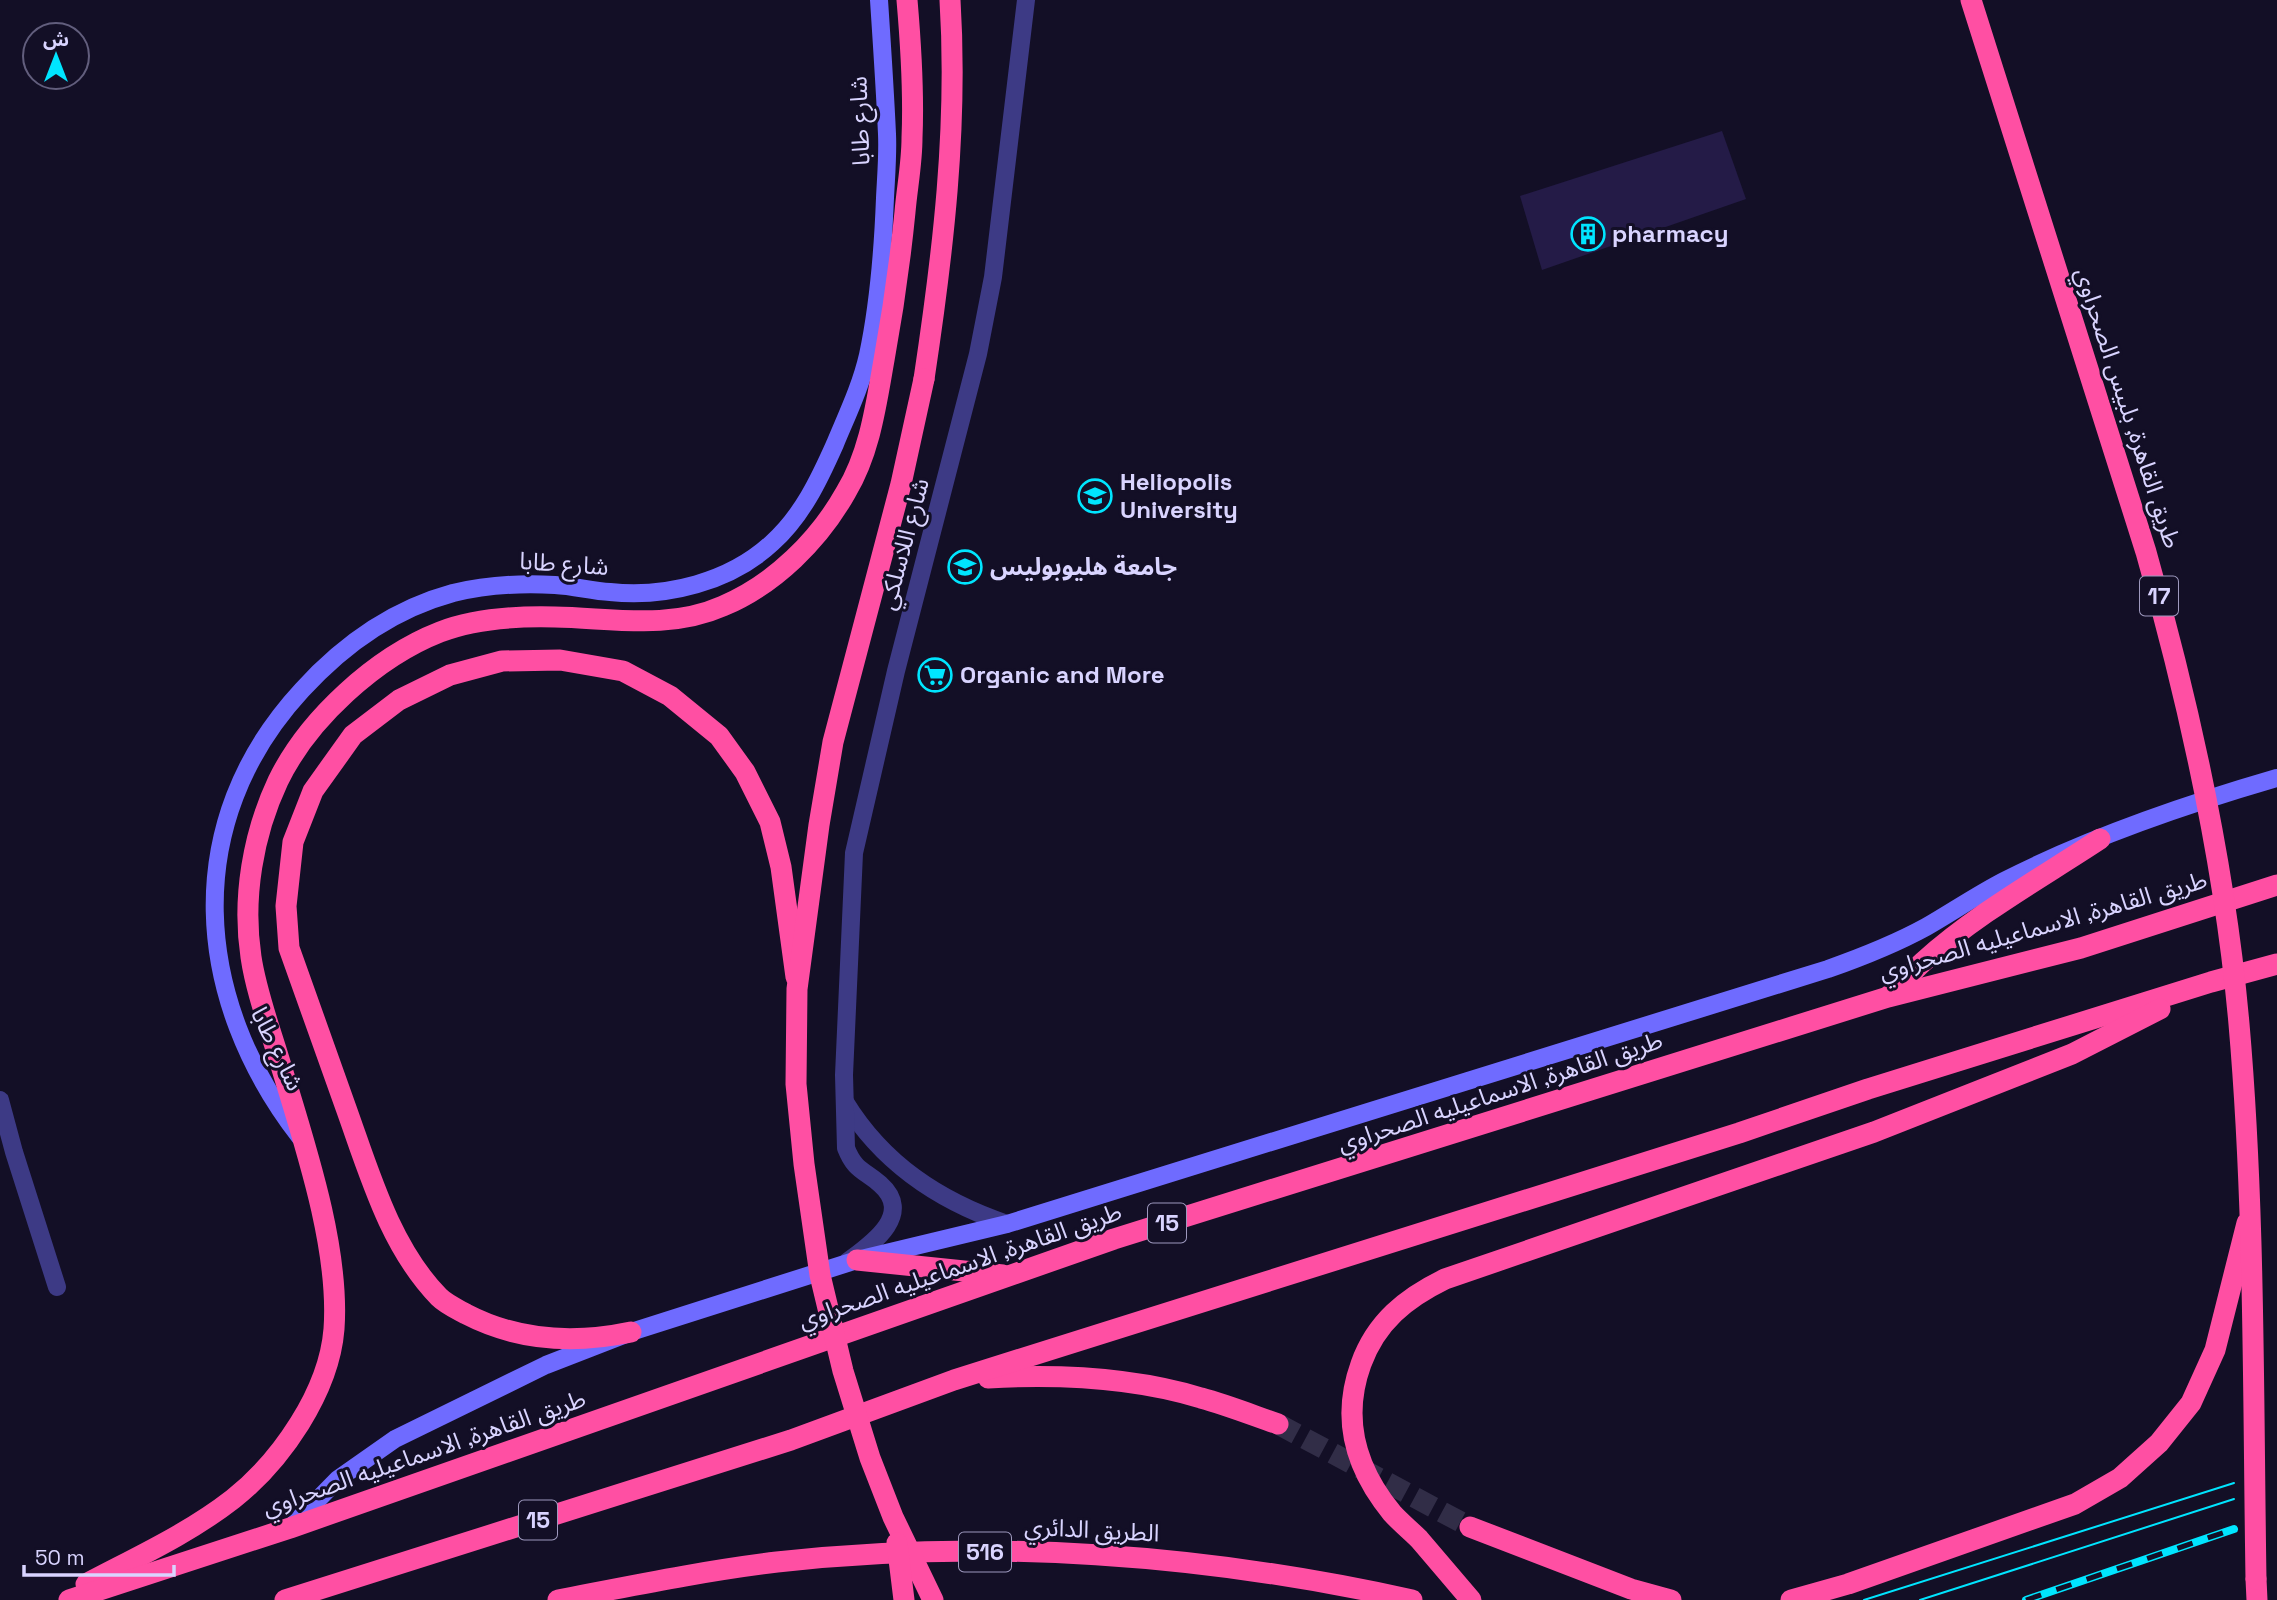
<svg xmlns="http://www.w3.org/2000/svg" width="2277" height="1600" font-family="'Space Grotesk','Noto Sans Arabic',sans-serif">
<style>
.building{fill:#241b47}
.lines{fill:none;stroke-linecap:round;stroke-linejoin:round}
.highway-tunnel{stroke:#312d47;stroke-width:21;stroke-dasharray:21 10;stroke-linecap:butt}
.street{stroke:#3d3a85;stroke-width:18}
.secondary{stroke:#6f6bff;stroke-width:18}
.highway{stroke:#ff4fa3;stroke-width:21}
.tram{stroke:#00e5ff;stroke-width:2}
.rail-casing{stroke:#00e5ff;stroke-width:8}
.rail{stroke:#130f26;stroke-width:5;stroke-dasharray:16;stroke-linecap:butt}
.highway-bridge{stroke:#ff4fa3;stroke-width:21}
.labels{text-anchor:middle;stroke-width:6;stroke-linejoin:round;paint-order:stroke}
.shield{fill:#130f26;stroke:#9e99be;stroke-width:2}
.shield-label{font-size:23px;font-weight:bold;fill:#d9d4ff}
.street-label{font-size:24px;fill:#d9d4ff;stroke:#130f26}
.poi-label{font-size:24px;font-weight:bold;fill:#d9d4ff;stroke:#130f26;text-anchor:start}
</style>
<rect width="100%" height="100%" fill="#130f26"/>
<path class="building" d="M1722,131L1746,199L1542,270L1520,196Z"/>
<g class="lines">
<path class="highway-tunnel" d="M1278,1424L1470,1527"/>
<g class="street">
<path d="M0,1100L14,1152L57,1287"/>
<path d="M845,1102C883,1164 939,1201 1007,1224"/>
<path d="M847,1262C870,1245 915,1215 880,1184C864,1170 855,1171 846,1148L844,1075L854,853L896,671L978,354L993,277L1026,0"/>
</g>
<g class="secondary">
<path d="M300,1137C193,999 179,823 302,690C343,645 394,609 453,593C486,585 521,583 555,585C574,586 592,591 610,592C666,598 730,582 772,543C802,516 819,480 835,444C847,415 861,386 868,355C879,303 883,250 885,198C886,177 888,155 887,134C885,90 882,45 879,0"/>
<path d="M290,1528L338,1479L395,1439L546,1365L631,1332L857,1260L1007,1224L1828,969C1862,957 1895,944 1926,927C1952,912 1977,895 2004,881C2090,837 2184,805 2277,778"/>
</g>
<g class="highway">
<path d="M924,379C943,253 958,128 950,0"/>
<path d="M1889,996C1901,985 1912,972 1923,962C1976,914 2041,878 2100,839"/>
<path d="M857,1260L1003,1275"/>
<path d="M631,1332C574,1344 518,1341 466,1314C457,1309 446,1304 439,1297C390,1247 369,1172 346,1108C327,1055 308,1001 289,948L286,906L293,842L313,791L353,735L399,700L450,675L502,661L560,660L623,671L670,696L719,736L745,772L770,822L781,867L796,977"/>
<path d="M988,1378C1059,1374 1132,1377 1201,1398C1227,1405 1252,1415 1278,1424"/>
<path d="M1470,1527L1631,1589L1671,1600"/>
<path d="M2256,1579L2257,1600"/>
<path d="M86,1584C135,1558 188,1534 233,1499C281,1461 329,1392 334,1329C340,1246 303,1139 279,1059C269,1026 256,991 251,957C242,898 253,834 278,781C308,719 376,657 440,632C476,618 517,616 555,617C612,618 669,630 723,606C775,584 819,540 846,492C870,452 876,405 884,360C893,311 900,262 905,212C907,188 912,163 912,138C914,92 911,46 907,0"/>
<path d="M69,1600L290,1528L1114,1239L1888,997L2081,948L2277,885"/>
<path d="M285,1600L791,1440L954,1380L1739,1133L1868,1089L2211,982L2277,964"/>
<path d="M558,1600C631,1586 703,1571 777,1562C988,1538 1205,1554 1412,1600"/>
<path d="M1471,1600C1454,1580 1436,1559 1419,1539C1410,1530 1400,1522 1392,1513C1355,1468 1341,1419 1361,1364C1376,1322 1406,1298 1445,1279L1874,1132L2072,1054L2160,1009"/>
<path d="M1791,1600L1848,1584L2075,1504L2120,1478L2159,1443L2191,1403L2215,1350L2247,1223"/>
</g>
<g class="tram">
<path d="M1864,1600L2234,1483"/>
<path d="M1920,1600L2234,1499"/>
</g>
<defs>
<path id="rail" d="M2026,1600L2234,1529"/>
</defs>
<use href="#rail" class="rail-casing"/>
<use href="#rail" class="rail"/>
<g class="highway-bridge">
<path d="M1971,0L2146,552C2190,707 2225,864 2239,1024C2255,1208 2253,1394 2256,1579"/>
<path d="M924,379L901,484L833,742L819,825L797,989L796,1084L804,1164L820,1275L843,1371L870,1458L893,1517L933,1600"/>
<path d="M897,1543L904,1600"/>
</g>
</g>
<defs>
<symbol id="building-ring" viewBox="-11 -11 22 22"><circle r="9.5" fill="#130f26" stroke="#00e5ff" stroke-width="1.5"/><path d="M-4-6H4V6H1V3H-1V6H-4ZM-2.5-4.3h1.7v1.8h-1.7ZM.8-4.3h1.7v1.8H.8ZM-2.5-1h1.7V.8h-1.7ZM.8-1h1.7V.8H.8Z" fill="#00e5ff"/></symbol>
<symbol id="university-ring" viewBox="-11 -11 22 22"><circle r="9.5" fill="#130f26" stroke="#00e5ff" stroke-width="1.5"/><path d="M0-5L7-2L0 1L-7-2ZM-4 1L0 2.5L4 1V4Q0 6-4 4Z" fill="#00e5ff"/></symbol>
<symbol id="supermarket-ring" viewBox="-11 -11 22 22"><circle r="9.5" fill="#130f26" stroke="#00e5ff" stroke-width="1.5"/><path d="M-6-5.5h2.5l.6 2H6L4.5 2H-2.5L-4.4-4H-6ZM-1.5 3.2a1.3 1.3 0 1 0 .1 0ZM3 3.2a1.3 1.3 0 1 0 .1 0Z" fill="#00e5ff"/></symbol>
</defs>
<g fill-rule="evenodd">
<use href="#building-ring" x="1569" y="215" width="38" height="38"/>
<use href="#university-ring" x="1076" y="477" width="38" height="38"/>
<use href="#university-ring" x="946" y="548" width="38" height="38"/>
<use href="#supermarket-ring" x="916" y="656" width="38" height="38"/>
</g>
<g class="labels">
<g class="shield">
<rect x="2140" y="576.5" width="38" height="39" rx="5"/>
<rect x="1148" y="1203.5" width="38" height="39" rx="5"/>
<rect x="519" y="1500.5" width="38" height="39" rx="5"/>
<rect x="959" y="1532.5" width="52" height="39" rx="5"/>
</g>
<g class="shield-label">
<text x="2159" y="604">17</text>
<text x="1167" y="1231">15</text>
<text x="538" y="1528">15</text>
<text x="985" y="1560">516</text>
</g>
<g class="street-label">
<text transform="translate(860 121) rotate(-92)" y="8">شارع طابا</text>
<text transform="translate(2128 408) rotate(72)" y="8">طريق القاهرة, بلبيس الصحراوي</text>
<text transform="translate(904 544) rotate(-75)" y="8">شارع اللاسلكي</text>
<text transform="translate(564 564) rotate(4)" y="8">شارع طابا</text>
<text transform="translate(2043 926) rotate(-16)" y="8">طريق القاهرة, الاسماعيليه الصحراوي</text>
<text transform="translate(277 1049) rotate(64)" y="8">شارع طابا</text>
<text transform="translate(1500 1092) rotate(-18)" y="8">طريق القاهرة, الاسماعيليه الصحراوي</text>
<text transform="translate(960 1266) rotate(-19)" y="8">طريق القاهرة, الاسماعيليه الصحراوي</text>
<text transform="translate(424 1453) rotate(-19)" y="8">طريق القاهرة, الاسماعيليه الصحراوي</text>
<text transform="translate(1092 1530) rotate(3)" y="8">الطريق الدائري</text>
</g>
<g class="poi-label">
<text x="1612" y="242">pharmacy</text>
<text x="1120" y="490">Heliopolis<tspan x="1120" dy="28">University</tspan></text>
<text x="990" y="575">جامعة هليوبوليس</text>
<text x="960" y="683">Organic and More</text>
</g>
</g>
<g transform="translate(56 56)"><circle r="33" fill="#130f26" stroke="#625e7d" stroke-width="2"/>
<path d="M0-5L12 26L0 18L-12 26Z" fill="#00e5ff"/>
<text y="-10" font-size="19" font-weight="bold" text-anchor="middle" fill="#d9d4ff">ش</text>
</g>
<path d="M24 1565v10h150v-10" fill="none" stroke="#d9d4ff" stroke-width="3.5"/>
<text x="35" y="1565" font-size="21" fill="#d9d4ff" stroke="#130f26" stroke-width="5" paint-order="stroke">50 m</text>
</svg>
